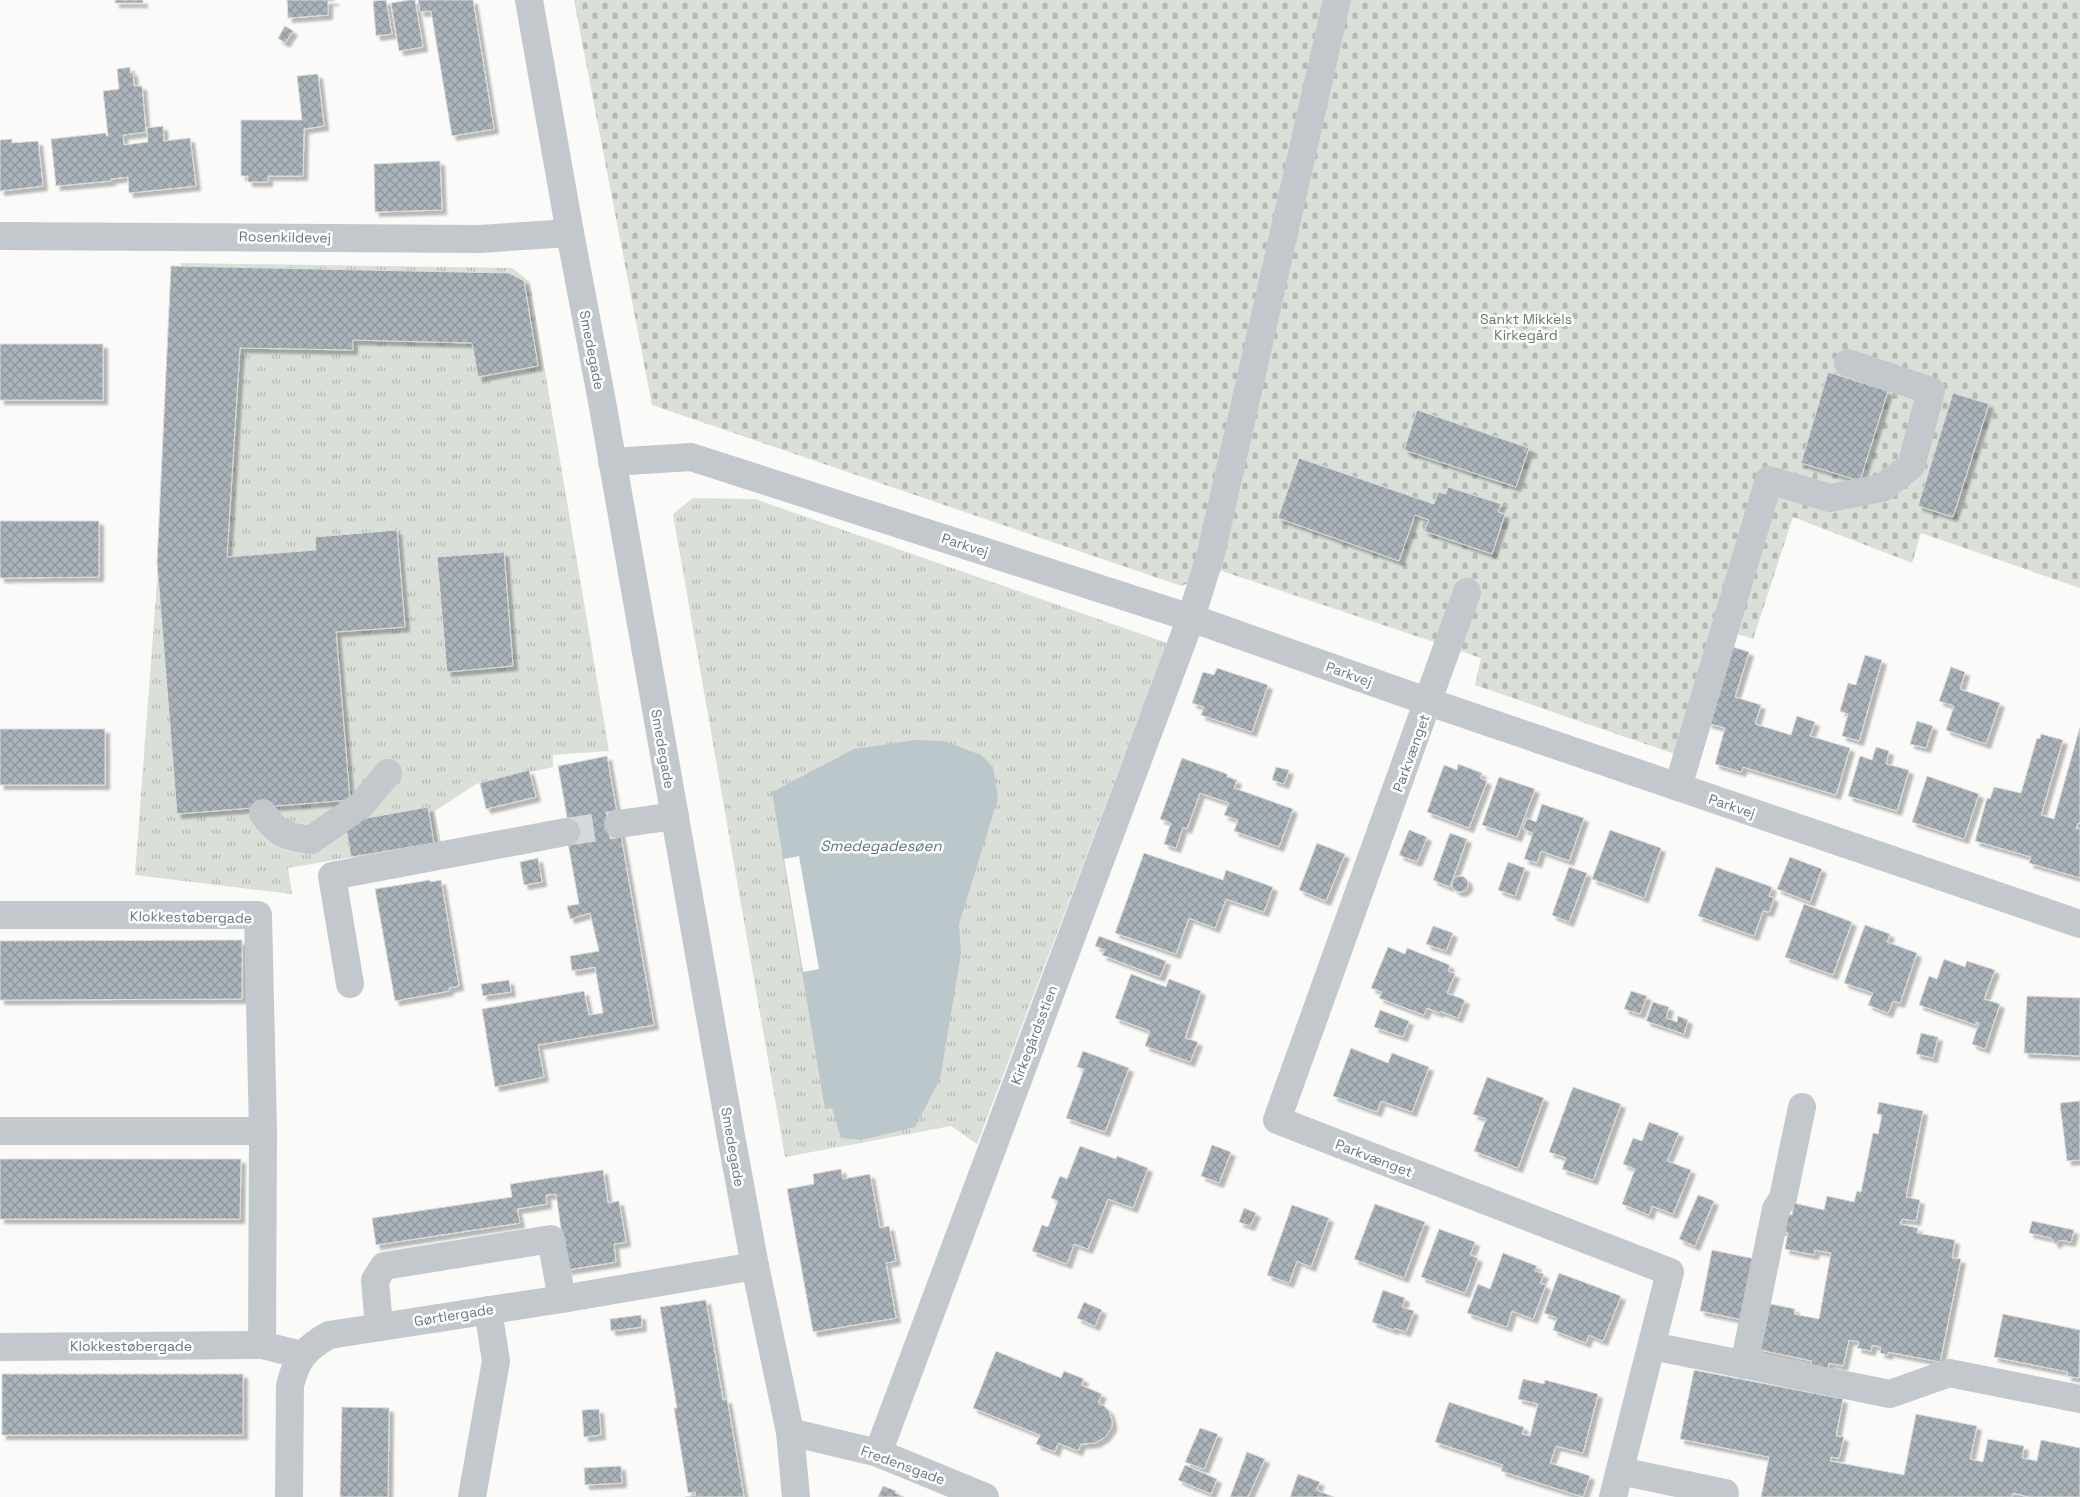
<svg xmlns="http://www.w3.org/2000/svg" width="2080" height="1497" font-family="'Space Grotesk',sans-serif">
<style>
.grass{fill:url(#grass-tufts)}
.cemetery{fill:url(#cemetery-stones)}
.water{fill:#bbc7cb}
.pier{fill:#fafaf8}
.building{fill:url(#building-cross-hatch);stroke:#dcdcda;filter:url(#shadow)}
.lines{fill:none;stroke-linecap:round;stroke-linejoin:round}
.minor-tunnel{stroke:#d5d9db;stroke-width:28;stroke-dasharray:28 14;stroke-linecap:butt}
.minor{stroke:#c3c8cc;stroke-width:28}
.labels{text-anchor:middle;stroke-width:5;stroke-linejoin:round;paint-order:stroke}
.street-label{font-size:14px;fill:#657683;stroke:#fff}
.park-label{font-size:14px;fill:#687a64;stroke:#fff}
.water-label{font-size:15px;font-style:italic;fill:#60757c;stroke:#fff}
</style>
<defs>
<pattern id="grass-tufts" width="24" height="20" patternUnits="userSpaceOnUse" patternTransform="scale(1.25)"><rect width="24" height="20" fill="#dadfd7"/><path d="M3 7l-1-3M5 7V3M7 7l1-3M15 17l-1-3M17 17v-4M19 17l1-3" fill="none" stroke="#b4b9b4"/></pattern>
<pattern id="cemetery-stones" width="16" height="16" patternUnits="userSpaceOnUse" patternTransform="scale(1.25)"><rect width="16" height="16" fill="#dadfd7"/><path d="M2 7V4a2 2 0 0 1 4 0v3zM10 15v-3a2 2 0 0 1 4 0v3z" fill="#b4b9b4"/></pattern>
<pattern id="building-cross-hatch" width="8" height="8" patternUnits="userSpaceOnUse" patternTransform="scale(1.25)"><rect width="8" height="8" fill="#aab3b9"/><path d="M0 0l8 8M0 8l8-8" fill="none" stroke="#8e969c"/></pattern>
<filter id="shadow"><feDropShadow dx="4.5" dy="4.5" stdDeviation="1" flood-color="#0004"/></filter>
</defs>
<rect width="100%" height="100%" fill="#fafaf8"/>
<g class="grass">
<path d="M181,263L512,268L530,282L609,751L553,755V767L476,784L435,811L441,842L288,868L292,894L135,875Z"/>
<path d="M693,498L755,499L1167,643L977,1144L951,1126L785,1157L673,514Z"/>
</g>
<path class="cemetery" d="M574,0H2080V588L1921,533L1912,563L1793,517L1753,639L1734,633L1695,761L1475,685L1481,658L1222,571L1181,586L652,405Z"/>
<path class="water" d="M916,740L944,741L981,755L993,767L998,798L959,924L961,953L940,1079L915,1127L861,1140L841,1138L832,1108L825,1109L772,792L854,749Z"/>
<path class="pier" d="M799,856L819,969L803,972L784,859Z"/>
<g class="building">
<rect x="115" y="0" width="28" height="3"/>
<path d="M287,0H334V1H328V15L288,18Z"/>
<path d="M386,0L392,34L376,36L373,1Z"/>
<path d="M409,0H415L423,47L399,51L391,3Z"/>
<path d="M418,0H473L494,129L452,136L431,11L420,12Z"/>
<path d="M285,26L293,31L285,43L278,38Z"/>
<path d="M130,67V73L133,72L134,86H142L146,132L123,135L124,145L148,142L147,128L163,126L164,141L190,138L196,186L129,193L128,177L111,179V181L56,186L51,139L106,133V136H108L103,91L119,89L117,69Z"/>
<path d="M318,74L324,126L304,129L303,176H268V182H248V176H241V120H302L297,76Z"/>
<path d="M12,139V143L38,141L43,186L0,191V140Z"/>
<path d="M440,161L442,210L375,212L374,164Z"/>
<path d="M171,266L509,273L524,281L538,366L478,377L472,343L353,340V350L240,348L227,557L316,550L315,537L397,530L405,627L336,632L350,800L177,814L157,563Z"/>
<rect x="0" y="344" width="103" height="56"/>
<path d="M1828,372L1888,391L1860,481L1801,463Z"/>
<path d="M1953,393L1989,404L1953,517L1918,506Z"/>
<path d="M1417,410L1529,448L1516,487L1404,450Z"/>
<path d="M1299,458L1434,504L1438,492L1446,494L1448,487L1501,504L1498,512L1505,514L1492,554L1424,531L1429,520L1415,515L1399,561L1278,518Z"/>
<path d="M0,521H99V577L0,578Z"/>
<path d="M504,552L513,666L447,672L437,557Z"/>
<path d="M1730,646L1749,652L1735,697L1761,705L1755,724L1791,735L1797,716L1815,722L1810,736L1850,748L1836,795L1743,767L1741,772L1715,764L1725,728L1707,723Z"/>
<path d="M1865,655L1882,660L1859,741L1842,736L1848,714L1840,711L1848,683L1856,685Z"/>
<path d="M1951,667L1965,672L1960,689L2000,703L1986,744L1946,730L1954,706L1939,701Z"/>
<path d="M1217,668L1268,685L1252,732L1201,715L1204,707L1192,703L1203,672L1214,675Z"/>
<path d="M1917,721L1933,726L1926,748L1910,744Z"/>
<path d="M2080,727V823H2078L2076,828L2080,829V878L2029,863L2031,857L1975,841L1987,798L1990,799L1994,787L2021,793L2037,738L2040,739L2041,734L2063,740L2041,815L2054,819Z"/>
<rect x="0" y="729" width="105" height="56"/>
<path d="M1876,747L1889,751L1886,764L1909,770L1897,811L1848,796L1860,756L1872,760Z"/>
<path d="M607,756L654,1025L538,1045L544,1077L495,1087L482,1009L584,991L589,1015L603,1013L595,967L572,971L570,956L599,951L590,913L570,919L567,906L579,904L566,832L568,823L558,766Z"/>
<path d="M1182,758L1227,774V777L1237,780L1234,788L1293,809L1279,847L1234,831L1238,820L1224,815L1229,803L1200,793L1187,829L1183,827L1176,848L1164,844L1171,823L1160,819Z"/>
<path d="M1458,764L1482,773L1480,778L1487,781L1469,828L1427,812L1444,765L1457,770Z"/>
<path d="M1276,767L1289,770L1284,784L1272,780Z"/>
<path d="M529,770L536,797L486,809L480,783Z"/>
<path d="M1927,776L1979,794L1964,839L1912,822Z"/>
<path d="M1499,777L1535,789L1517,837L1482,825Z"/>
<path d="M1542,804L1584,818L1569,861L1541,851L1537,863L1524,859L1533,833L1523,829L1527,818L1536,822Z"/>
<path d="M428,807L434,843L351,857L345,822Z"/>
<path d="M1409,830L1427,837L1417,862L1399,855Z"/>
<path d="M1610,830L1661,848L1644,898L1592,879Z"/>
<path d="M1450,833L1467,839L1450,887L1433,880Z"/>
<path d="M1317,843L1345,854L1326,901L1299,890Z"/>
<path d="M1144,853L1223,880L1226,870L1273,887L1264,912L1226,899L1215,928L1189,918L1176,954L1115,933Z"/>
<path d="M1790,857L1822,869L1810,902L1777,889Z"/>
<path d="M538,858L542,882L524,885L520,862Z"/>
<path d="M1508,862L1525,868L1515,896L1498,890Z"/>
<path d="M1569,867L1587,873L1569,922L1552,915Z"/>
<path d="M1716,867L1772,887L1769,896L1774,898L1769,912L1763,911L1754,936L1698,916Z"/>
<circle cx="1460" cy="884" r="8"/>
<path d="M430,880V882L441,880L459,986L449,988V991L395,1001L375,889Z"/>
<path d="M1804,904L1852,922L1833,975L1785,957Z"/>
<path d="M1865,925L1890,934L1887,942L1917,953L1900,1003L1893,1001L1888,1013L1868,1005L1873,993L1844,983Z"/>
<path d="M1433,926L1453,933L1446,951L1426,944Z"/>
<path d="M1099,936L1166,961L1160,977L1102,955L1105,950L1095,946Z"/>
<path d="M242,940V999L0,1000V941Z"/>
<path d="M1388,947L1405,954L1407,948L1450,965L1448,971L1455,974L1447,993L1465,1000L1458,1018L1440,1011L1439,1013L1427,1008L1424,1015L1379,998L1382,992L1371,988Z"/>
<path d="M1944,959L1965,967L1967,961L1995,970L1984,999L2000,1004L1985,1049L1972,1044L1979,1023L1976,1022V1025L1919,1005L1929,976L1937,979Z"/>
<path d="M1131,974L1166,987L1169,979L1201,991L1185,1038L1198,1042L1190,1062L1145,1046L1150,1031L1115,1018Z"/>
<path d="M509,980L511,992L483,996L481,984Z"/>
<path d="M1631,991L1647,996L1640,1014L1624,1009Z"/>
<path d="M2027,996L2080,998V1056L2024,1053Z"/>
<path d="M1653,1002L1669,1007L1666,1018L1677,1022L1678,1016L1688,1020L1684,1034L1646,1021Z"/>
<path d="M1380,1010L1409,1021L1403,1037L1374,1027Z"/>
<path d="M1921,1033L1938,1037L1933,1058L1916,1054Z"/>
<path d="M1351,1048L1388,1063L1392,1053L1429,1067L1412,1112L1381,1101L1377,1112L1333,1096Z"/>
<path d="M1083,1051L1129,1068L1105,1132L1066,1118L1084,1069L1077,1067Z"/>
<path d="M1487,1077L1544,1098L1518,1168L1474,1151L1486,1119L1473,1114Z"/>
<path d="M1573,1087L1621,1104L1593,1180L1562,1169L1566,1158L1549,1152Z"/>
<path d="M2080,1101V1160L2067,1161L2060,1103Z"/>
<path d="M1879,1102L1923,1111L1906,1197L1920,1200L1916,1221L1902,1219L1900,1224L1918,1228L1917,1233L1955,1240L1952,1258L1961,1259L1940,1362L1888,1352V1355L1880,1353L1881,1347L1872,1345L1871,1351L1857,1348L1859,1342L1849,1340L1843,1366L1829,1363L1828,1369L1811,1365L1812,1361L1756,1349L1766,1303L1795,1309L1794,1314L1819,1319L1831,1253L1815,1250L1814,1255L1785,1249L1788,1233L1780,1231L1783,1213L1792,1215L1794,1203L1824,1210L1827,1196L1854,1202L1857,1191L1861,1192L1873,1133L1878,1134L1882,1115L1877,1114Z"/>
<path d="M1649,1122L1679,1133L1667,1161L1691,1170L1673,1214L1652,1206L1649,1215L1622,1204L1635,1169L1623,1164L1633,1138L1642,1141Z"/>
<path d="M1212,1145L1231,1152L1219,1183L1201,1176Z"/>
<path d="M1080,1146L1116,1159L1117,1156L1148,1168L1133,1208L1108,1199L1088,1249L1074,1244L1067,1264L1032,1251L1042,1225L1048,1227L1058,1201L1051,1198L1060,1176L1067,1179Z"/>
<path d="M0,1159H241L240,1219H0Z"/>
<path d="M841,1169L843,1179L870,1174L880,1228L889,1226L896,1261L886,1263L896,1318L813,1332L787,1189L814,1184L813,1174Z"/>
<path d="M603,1170L608,1203L619,1201L626,1242L614,1244L616,1262L567,1270L556,1194L546,1195L547,1204L517,1209L520,1223L376,1245L372,1218L512,1197L510,1184Z"/>
<path d="M1698,1195L1714,1201L1695,1246L1679,1239Z"/>
<path d="M1375,1204L1425,1222L1404,1278L1354,1259Z"/>
<path d="M1292,1205L1329,1218L1311,1267L1297,1261L1289,1283L1267,1275Z"/>
<path d="M1244,1208L1256,1213L1250,1226L1239,1222Z"/>
<path d="M2032,1221L2074,1230L2071,1242L2060,1240L2055,1244L2051,1238L2029,1233Z"/>
<path d="M1439,1229L1475,1242L1470,1255L1478,1258L1465,1293L1421,1277Z"/>
<path d="M1712,1250L1755,1259L1743,1320L1700,1311Z"/>
<path d="M1503,1253L1537,1266L1535,1271L1544,1274L1540,1283L1546,1285L1533,1319L1512,1311L1507,1327L1467,1313L1478,1284L1490,1289Z"/>
<path d="M1559,1273L1621,1296L1603,1341L1589,1335L1586,1343L1553,1330L1557,1318L1544,1313Z"/>
<path d="M1383,1290L1405,1298L1402,1307L1414,1311L1406,1332L1395,1328L1394,1330L1372,1322Z"/>
<path d="M706,1300L723,1400L727,1399L744,1497H685L696,1495L695,1492L688,1493L674,1408H677L660,1307Z"/>
<path d="M1084,1302L1102,1310L1095,1326L1077,1318Z"/>
<path d="M2003,1314L2080,1330L2079,1378L2067,1376L2068,1372L1994,1357Z"/>
<path d="M641,1315L642,1327L611,1331L610,1319Z"/>
<path d="M996,1351L1061,1378L1064,1371L1084,1379L1081,1385L1102,1394L1098,1403L1104,1406L1109,1411L1112,1421V1427L1105,1437L1095,1443L1081,1444L1078,1451L1058,1443L1055,1452L1036,1444L1040,1435L973,1408Z"/>
<path d="M1694,1370L1843,1399L1836,1436L1844,1437L1839,1458L1831,1457L1830,1461L1904,1475L1916,1414L1977,1426L1970,1459L1983,1462L1988,1439L2024,1446L2022,1458L2037,1461L2041,1440L2080,1448V1497H2029L2013,1493L2012,1497H1761L1769,1457L1680,1439Z"/>
<rect x="2" y="1374" width="241" height="61"/>
<path d="M1523,1379L1544,1384L1545,1380L1598,1394L1583,1453L1556,1446L1550,1463L1590,1476L1583,1497L1501,1471L1503,1465L1435,1442L1449,1402L1524,1427L1522,1434L1530,1436L1538,1404L1518,1399Z"/>
<path d="M342,1407L389,1408L388,1497H340Z"/>
<path d="M599,1409L601,1435L584,1437L582,1410Z"/>
<path d="M1200,1428L1218,1434L1204,1469L1185,1462Z"/>
<path d="M1247,1452L1265,1459L1248,1497H1230Z"/>
<path d="M1185,1465L1217,1479L1211,1494L1178,1480Z"/>
<path d="M621,1466L622,1483L585,1485L584,1468Z"/>
<path d="M1298,1474L1320,1482L1316,1490L1334,1497H1290Z"/>
<path d="M883,1486L896,1491L895,1493L904,1497H878Z"/>
</g>
<g class="lines">
<path class="minor-tunnel" d="M566,832L618,824"/>
<g class="minor">
<path d="M529,0L570,233L601,396L731,1136L755,1266L790,1432L796,1497"/>
<path d="M0,236L479,239L570,233"/>
<path d="M612,462L691,457L1191,618L1429,702L2080,924"/>
<path d="M1467,592L1277,1120L1670,1272L1613,1497"/>
<path d="M1678,787L1769,480L1830,498L1882,488L1911,466L1931,391L1848,363"/>
<path d="M263,813C276,834 288,837 311,840L361,805L388,773"/>
<path d="M618,824L675,816"/>
<path d="M0,915H258L263,1131L262,1345"/>
<path d="M350,984L332,876L566,832"/>
<path d="M0,1131H263"/>
<path d="M379,1327L375,1280L384,1266L551,1239L562,1299"/>
<path d="M1652,1346L1890,1394L1949,1373L2080,1399"/>
<path d="M0,1347L262,1345L302,1355"/>
<path d="M1744,1365L1776,1209L1783,1198L1802,1107"/>
<path d="M790,1432L878,1453L985,1497"/>
<path d="M878,1453L1191,618L1211,553L1337,0"/>
<path d="M1620,1471L1725,1493L1724,1497"/>
<path d="M289,1497L290,1386C296,1359 306,1348 329,1335L562,1299L755,1266"/>
<path d="M472,1497L496,1361L488,1310"/>
</g>
</g>
<g class="labels">
<g class="street-label">
<text transform="translate(285 237) rotate(1)" y="5">Rosenkildevej</text>
<text transform="translate(592 350) rotate(79)" y="5">Smedegade</text>
<text transform="translate(965 545) rotate(18)" y="5">Parkvej</text>
<text transform="translate(1349 674) rotate(20)" y="5">Parkvej</text>
<text transform="translate(663 749) rotate(80)" y="5">Smedegade</text>
<text transform="translate(1411 753) rotate(-70)" y="5">Parkvænget</text>
<text transform="translate(1732 806) rotate(19)" y="5">Parkvej</text>
<text transform="translate(191 917) rotate(1)" y="5">Klokkestøbergade</text>
<text transform="translate(1034 1035) rotate(-69)" y="5">Kirkegårdsstien</text>
<text transform="translate(733 1147) rotate(80)" y="5">Smedegade</text>
<text transform="translate(1374 1158) rotate(21)" y="5">Parkvænget</text>
<text transform="translate(454 1315) rotate(-9)" y="5">Gørtlergade</text>
<text x="131" y="1351">Klokkestøbergade</text>
<text transform="translate(903 1465) rotate(20)" y="5">Fredensgade</text>
</g>
<g class="park-label">
<text x="1526" y="324">Sankt Mikkels<tspan x="1526" dy="16">Kirkegård</tspan></text>
</g>
<g class="water-label">
<text x="881" y="851">Smedegadesøen</text>
</g>
</g>
</svg>
